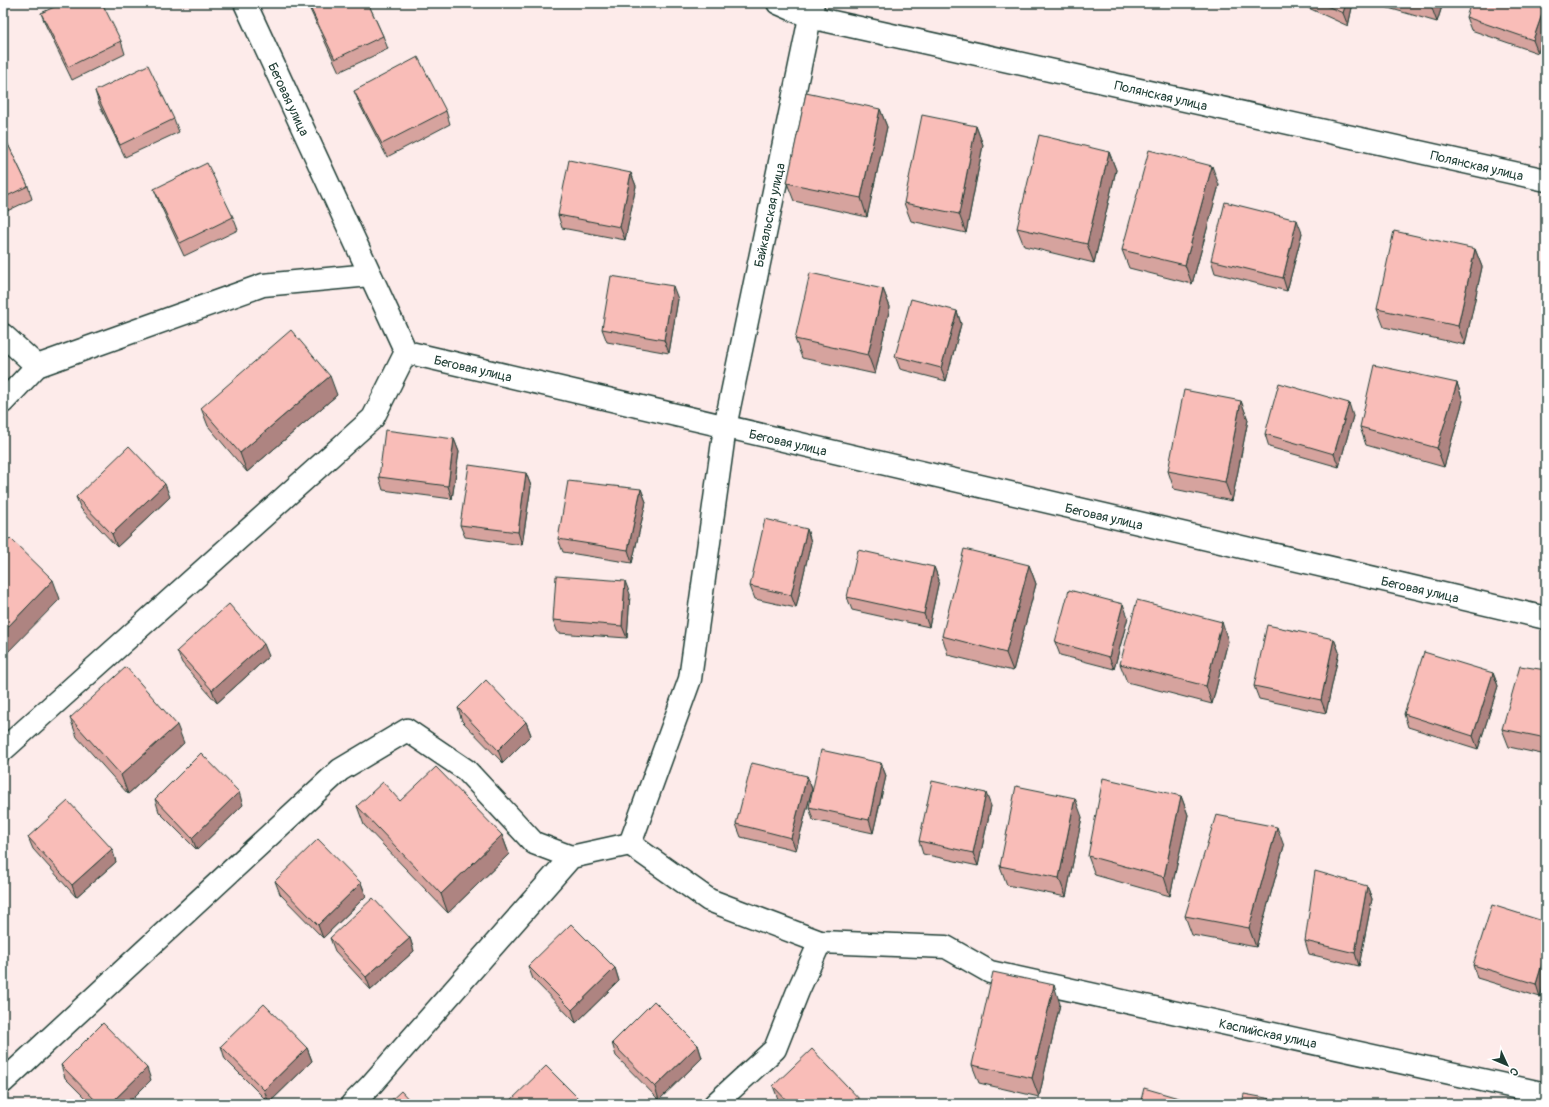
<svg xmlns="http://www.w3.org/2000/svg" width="1549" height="1107" font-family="Pangolin,sans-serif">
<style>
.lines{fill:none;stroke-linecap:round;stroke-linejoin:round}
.minor-casing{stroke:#1f3d34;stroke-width:25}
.minor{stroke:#fff;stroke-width:22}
.wall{fill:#d6a39e;stroke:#1f3d34}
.shaded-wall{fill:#ae8481;stroke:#1f3d34}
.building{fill:#f9bdb8;stroke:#1f3d34}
.labels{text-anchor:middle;stroke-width:3;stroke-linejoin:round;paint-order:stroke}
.street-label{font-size:13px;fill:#1f3d34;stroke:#fff}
</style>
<rect width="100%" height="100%" fill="#fdebea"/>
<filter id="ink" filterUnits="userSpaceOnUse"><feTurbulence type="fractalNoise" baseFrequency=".025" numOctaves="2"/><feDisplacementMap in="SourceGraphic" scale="8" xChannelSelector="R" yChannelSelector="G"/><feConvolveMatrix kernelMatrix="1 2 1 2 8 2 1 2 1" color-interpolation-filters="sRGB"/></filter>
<g filter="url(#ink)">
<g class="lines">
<defs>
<g id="minor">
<path d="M245,3L406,352L1546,618"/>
<path d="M778,3L810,17L1546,180"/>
<path d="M813,3L725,427L690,679L630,844L709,900L820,942L946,947L990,972L1546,1094"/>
<path d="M3,335L37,366"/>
<path d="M3,402L37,366L263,285L370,275"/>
<path d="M3,750L373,418L406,352"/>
<path d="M3,1082L340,770L407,730L466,770L534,843L571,857"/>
<path d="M352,1104L371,1085L571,857L630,844"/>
<path d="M715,1104L775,1049L798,991L820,942"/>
</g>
</defs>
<use href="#minor" class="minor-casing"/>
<use href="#minor" class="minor"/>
</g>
<g class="wall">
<path d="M307,3H368L383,36L388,49L339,72Z"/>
<path d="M1301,3H1353L1348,26L1302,5Z"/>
<path d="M1378,3H1443L1437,22L1378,5Z"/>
<path d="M1546,3V28L1538,53L1471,30L1466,17Z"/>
<path d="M41,13L121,41L125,54L72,80L46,26Z"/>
<path d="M95,91L174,119L179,132L125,157L99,104Z"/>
<path d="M354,91L446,111L450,124L387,157L359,103Z"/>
<path d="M880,109L887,127L867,217L794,201L787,183Z"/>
<path d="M976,126L983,145L966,233L911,221L904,203Z"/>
<path d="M3,134L28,186L32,199L3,213Z"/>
<path d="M1109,152L1116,170L1094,263L1024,246L1017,228Z"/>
<path d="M631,173L636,186L625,240L562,228L558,215Z"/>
<path d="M1219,185L1192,284L1129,268L1122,250Z"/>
<path d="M154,189L233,217L238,230L184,256L159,202Z"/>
<path d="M1302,233L1287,291L1215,273L1211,260Z"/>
<path d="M1475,249L1482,267L1465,345L1384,327L1377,309Z"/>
<path d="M883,289L890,307L875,374L802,358L795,339Z"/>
<path d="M678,299L669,353L607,342L602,329Z"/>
<path d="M957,311L961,324L946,381L900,369L895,356Z"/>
<path d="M1457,383L1463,401L1444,467L1366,445L1360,427Z"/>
<path d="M337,395L247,472L208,426L201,408Z"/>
<path d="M1241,401L1248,420L1232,501L1174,489L1168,471Z"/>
<path d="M1353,416L1339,467L1269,447L1265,434Z"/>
<path d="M454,439L459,452L452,499L383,490L379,477Z"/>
<path d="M526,473L531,486L522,545L465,537L460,525Z"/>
<path d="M641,489L646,502L632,563L563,552L558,539Z"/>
<path d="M76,497H170L117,547L81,509Z"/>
<path d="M807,529L811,542L796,608L755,599L750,586Z"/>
<path d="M1029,565L1036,584L1013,671L948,655L942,636Z"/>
<path d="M934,567L939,580L929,627L852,610L847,597Z"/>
<path d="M630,594L627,638L558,633L553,620Z"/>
<path d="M1128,617L1114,669L1060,655L1055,642Z"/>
<path d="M1334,639L1339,652L1326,713L1259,699L1254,686Z"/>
<path d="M1228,641L1212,704L1127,682L1120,664Z"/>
<path d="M177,651L269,656L217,703L182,663Z"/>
<path d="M1546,670V755L1509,747L1502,729Z"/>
<path d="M1493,673L1498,686L1478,749L1408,727L1404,714Z"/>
<path d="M458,708L526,722L531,735L503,763L462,721Z"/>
<path d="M70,718L184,743L128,794L77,737Z"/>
<path d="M881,763L886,776L873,833L813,820L809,807Z"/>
<path d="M807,776L812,789L796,850L741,837L736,824Z"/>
<path d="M1181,796L1188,815L1170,896L1095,875L1088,856Z"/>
<path d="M155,799L243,805L197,850L159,812Z"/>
<path d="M400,801L502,835L509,854L448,913L364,825L357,806Z"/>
<path d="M991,806L978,866L923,854L919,841Z"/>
<path d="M1082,817L1066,897L1007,885L1000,866Z"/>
<path d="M28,837L112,849L116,862L76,897L33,849Z"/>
<path d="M1284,846L1256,947L1192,935L1185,916Z"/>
<path d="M275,881L361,883L366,896L323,938L280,894Z"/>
<path d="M1367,886L1372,899L1359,966L1309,954L1305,941Z"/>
<path d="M1546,922L1540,997L1477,978L1473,965Z"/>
<path d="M330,938H410L414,951L371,990L335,951Z"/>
<path d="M528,966L615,968L619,981L576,1023L533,979Z"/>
<path d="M1060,1004L1039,1097L979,1083L972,1065Z"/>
<path d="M612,1043L698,1045L702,1058L659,1100L616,1056Z"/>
<path d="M221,1046L307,1048L312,1061L269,1103L225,1059Z"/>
<path d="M61,1065L151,1080L127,1104H91L65,1078Z"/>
<path d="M773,1086L864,1104H780Z"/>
</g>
<g class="shaded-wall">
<path d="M1346,3H1353L1348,26L1343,13Z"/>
<path d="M1431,3H1443L1437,22L1430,3Z"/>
<path d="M1546,3V28L1538,53L1533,40Z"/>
<path d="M880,109L887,127L867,217L861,198Z"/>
<path d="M976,126L983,145L966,233L959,214Z"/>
<path d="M1109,152L1116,170L1094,263L1087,244Z"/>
<path d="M1212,166L1219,185L1192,284L1185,265Z"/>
<path d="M631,173L636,186L625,240L620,227Z"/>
<path d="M1297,220L1302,233L1287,291L1283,278Z"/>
<path d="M1475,249L1482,267L1465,345L1458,326Z"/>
<path d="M673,286L678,299L669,353L664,340Z"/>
<path d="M883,289L890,307L875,374L868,355Z"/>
<path d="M957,311L961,324L946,381L941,368Z"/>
<path d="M330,376L337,395L247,472L240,453Z"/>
<path d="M1457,383L1463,401L1444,467L1437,448Z"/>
<path d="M1241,401L1248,420L1232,501L1225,482Z"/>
<path d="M1349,403L1353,416L1339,467L1334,454Z"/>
<path d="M454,439L459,452L452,499L448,486Z"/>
<path d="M526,473L531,486L522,545L518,532Z"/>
<path d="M165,484L170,497L117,547L112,534Z"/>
<path d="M641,489L646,502L632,563L628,550Z"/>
<path d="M807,529L811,542L796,608L791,595Z"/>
<path d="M1029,565L1036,584L1013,671L1006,653Z"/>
<path d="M934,567L939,580L929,627L924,614Z"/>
<path d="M53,580L60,599L3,657V632Z"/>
<path d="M625,581L630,594L627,638L622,626Z"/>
<path d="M1123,604L1128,617L1114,669L1109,657Z"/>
<path d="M1222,622L1228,641L1212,704L1206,686Z"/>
<path d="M1334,639L1339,652L1326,713L1321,700Z"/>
<path d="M264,644L269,656L217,703L212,690Z"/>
<path d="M1493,673L1498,686L1478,749L1473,736Z"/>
<path d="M526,722L531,735L503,763L498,750Z"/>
<path d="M177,725L184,743L128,794L121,775Z"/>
<path d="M881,763L886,776L873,833L869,820Z"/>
<path d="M807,776L812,789L796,850L791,838Z"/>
<path d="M239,792L243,805L197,850L192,838Z"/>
<path d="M986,793L991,806L978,866L973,853Z"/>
<path d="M1181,796L1188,815L1170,896L1164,877Z"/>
<path d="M1075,798L1082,817L1066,897L1059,878Z"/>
<path d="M1277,827L1284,846L1256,947L1249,928Z"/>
<path d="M502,835L509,854L448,913L441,894Z"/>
<path d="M112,849L116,862L76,897L72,885Z"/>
<path d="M361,883L366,896L323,938L318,925Z"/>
<path d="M1367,886L1372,899L1359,966L1355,953Z"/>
<path d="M410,938L414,951L371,990L366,977Z"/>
<path d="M1546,951V979L1540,997L1536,984Z"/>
<path d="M615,968L619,981L576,1023L572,1010Z"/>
<path d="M1054,985L1060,1004L1039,1097L1032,1078Z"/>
<path d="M698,1045L702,1058L659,1100L655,1087Z"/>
<path d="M307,1048L312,1061L269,1103L264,1090Z"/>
<path d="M147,1068L151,1080L127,1104H110Z"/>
</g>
<g class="building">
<path d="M63,3H102L121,41L68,67L41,13Z"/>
<path d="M308,3H368L383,36L335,59Z"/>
<path d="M1320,3H1346L1343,13Z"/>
<path d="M1471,3H1546L1533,40L1466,17Z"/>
<path d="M418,57L446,111L382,144L354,91Z"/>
<path d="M148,65L174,119L120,145L95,91Z"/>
<path d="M806,93L880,109L861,198L787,183Z"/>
<path d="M922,115L976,126L959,214L904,203Z"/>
<path d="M3,134L28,186L3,198Z"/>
<path d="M1039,135L1109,152L1087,244L1017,228Z"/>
<path d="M1149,150L1212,166L1185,265L1122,250Z"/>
<path d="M569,160L631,173L620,227L558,215Z"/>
<path d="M207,163L233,217L180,243L154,189Z"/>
<path d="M1225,202L1297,220L1283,278L1211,260Z"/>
<path d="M1394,231L1475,249L1458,326L1377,309Z"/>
<path d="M810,273L883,289L868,355L795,339Z"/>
<path d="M611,276L673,286L664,340L602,329Z"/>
<path d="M911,299L957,311L941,368L895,356Z"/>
<path d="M291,330L330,376L240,453L201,408Z"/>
<path d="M1374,365L1457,383L1437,448L1360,427Z"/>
<path d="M1279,383L1349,403L1334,454L1265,434Z"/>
<path d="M1184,390L1241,401L1225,482L1168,471Z"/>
<path d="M385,430L454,439L448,486L379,477Z"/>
<path d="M129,446L165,484L112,534L76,497Z"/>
<path d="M469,465L526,473L518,532L460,525Z"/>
<path d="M568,481L641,489L628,550L558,539Z"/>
<path d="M765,519L807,529L791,595L750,586Z"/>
<path d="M10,538L53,580L3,632V545Z"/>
<path d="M964,549L1029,565L1006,653L942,636Z"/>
<path d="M858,550L934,567L924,614L847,597Z"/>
<path d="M556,576L625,581L622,626L553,620Z"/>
<path d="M1069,590L1123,604L1109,657L1055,642Z"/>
<path d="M1137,600L1222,622L1206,686L1120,664Z"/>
<path d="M229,604L264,644L212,690L177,651Z"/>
<path d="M1267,625L1334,639L1321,700L1254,686Z"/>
<path d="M1424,652L1493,673L1473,736L1404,714Z"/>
<path d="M1520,666L1546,670V738L1502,729Z"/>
<path d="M126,667L177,725L121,775L70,718Z"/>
<path d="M486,680L526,722L498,750L458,708Z"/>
<path d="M821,750L881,763L869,820L809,807Z"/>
<path d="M201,753L239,792L192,838L155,799Z"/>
<path d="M752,763L807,776L791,838L736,824Z"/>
<path d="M436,767L502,835L441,894L357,806L383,782L400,801Z"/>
<path d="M1103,778L1181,796L1164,877L1088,856Z"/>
<path d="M932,781L986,793L973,853L919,841Z"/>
<path d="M1016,786L1075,798L1059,878L1000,866Z"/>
<path d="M68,801L112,849L72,885L28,837Z"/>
<path d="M1216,815L1277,827L1249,928L1185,916Z"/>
<path d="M318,839L361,883L318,925L275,881Z"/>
<path d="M1315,871L1367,886L1355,953L1305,941Z"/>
<path d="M373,898L410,938L366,977L330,938Z"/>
<path d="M1492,905L1546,922V951L1536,984L1473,965Z"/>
<path d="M571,924L615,968L572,1010L528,966Z"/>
<path d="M993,972L1054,985L1032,1078L972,1065Z"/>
<path d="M654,1001L698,1045L655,1087L612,1043Z"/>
<path d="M264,1004L307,1048L264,1090L221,1046Z"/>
<path d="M103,1023L147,1068L110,1104H99L61,1065Z"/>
<path d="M812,1049L864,1104H790L773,1086Z"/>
<path d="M546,1066L584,1104H507Z"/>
<path d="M1144,1088L1199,1104H1140Z"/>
<path d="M401,1091L413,1104H387Z"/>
<path d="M1244,1094L1299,1104H1242Z"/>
</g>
</g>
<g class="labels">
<g class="street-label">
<text transform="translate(1161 95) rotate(13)" y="5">Полянская улица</text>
<text transform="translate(289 99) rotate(65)" y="5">Беговая улица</text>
<text transform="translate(1477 165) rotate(13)" y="5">Полянская улица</text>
<text transform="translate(769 215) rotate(-78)" y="5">Байкальская улица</text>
<text transform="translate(473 368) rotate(13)" y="5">Беговая улица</text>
<text transform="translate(788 442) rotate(13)" y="5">Беговая улица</text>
<text transform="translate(1104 516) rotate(13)" y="5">Беговая улица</text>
<text transform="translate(1420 589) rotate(13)" y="5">Беговая улица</text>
<text transform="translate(1268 1033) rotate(12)" y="5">Каспийская улица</text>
</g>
</g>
<rect width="1549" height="1107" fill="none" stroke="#fff" stroke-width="16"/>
<rect x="8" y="8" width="1533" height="1091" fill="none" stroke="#1f3d34" stroke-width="1.5" filter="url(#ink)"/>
<g transform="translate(1507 1065) rotate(134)" stroke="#ffffff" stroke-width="3" paint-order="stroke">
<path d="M0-3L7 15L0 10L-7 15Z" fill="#1f3d34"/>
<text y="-6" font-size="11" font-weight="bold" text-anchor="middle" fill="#1f3d34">С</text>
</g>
</svg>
